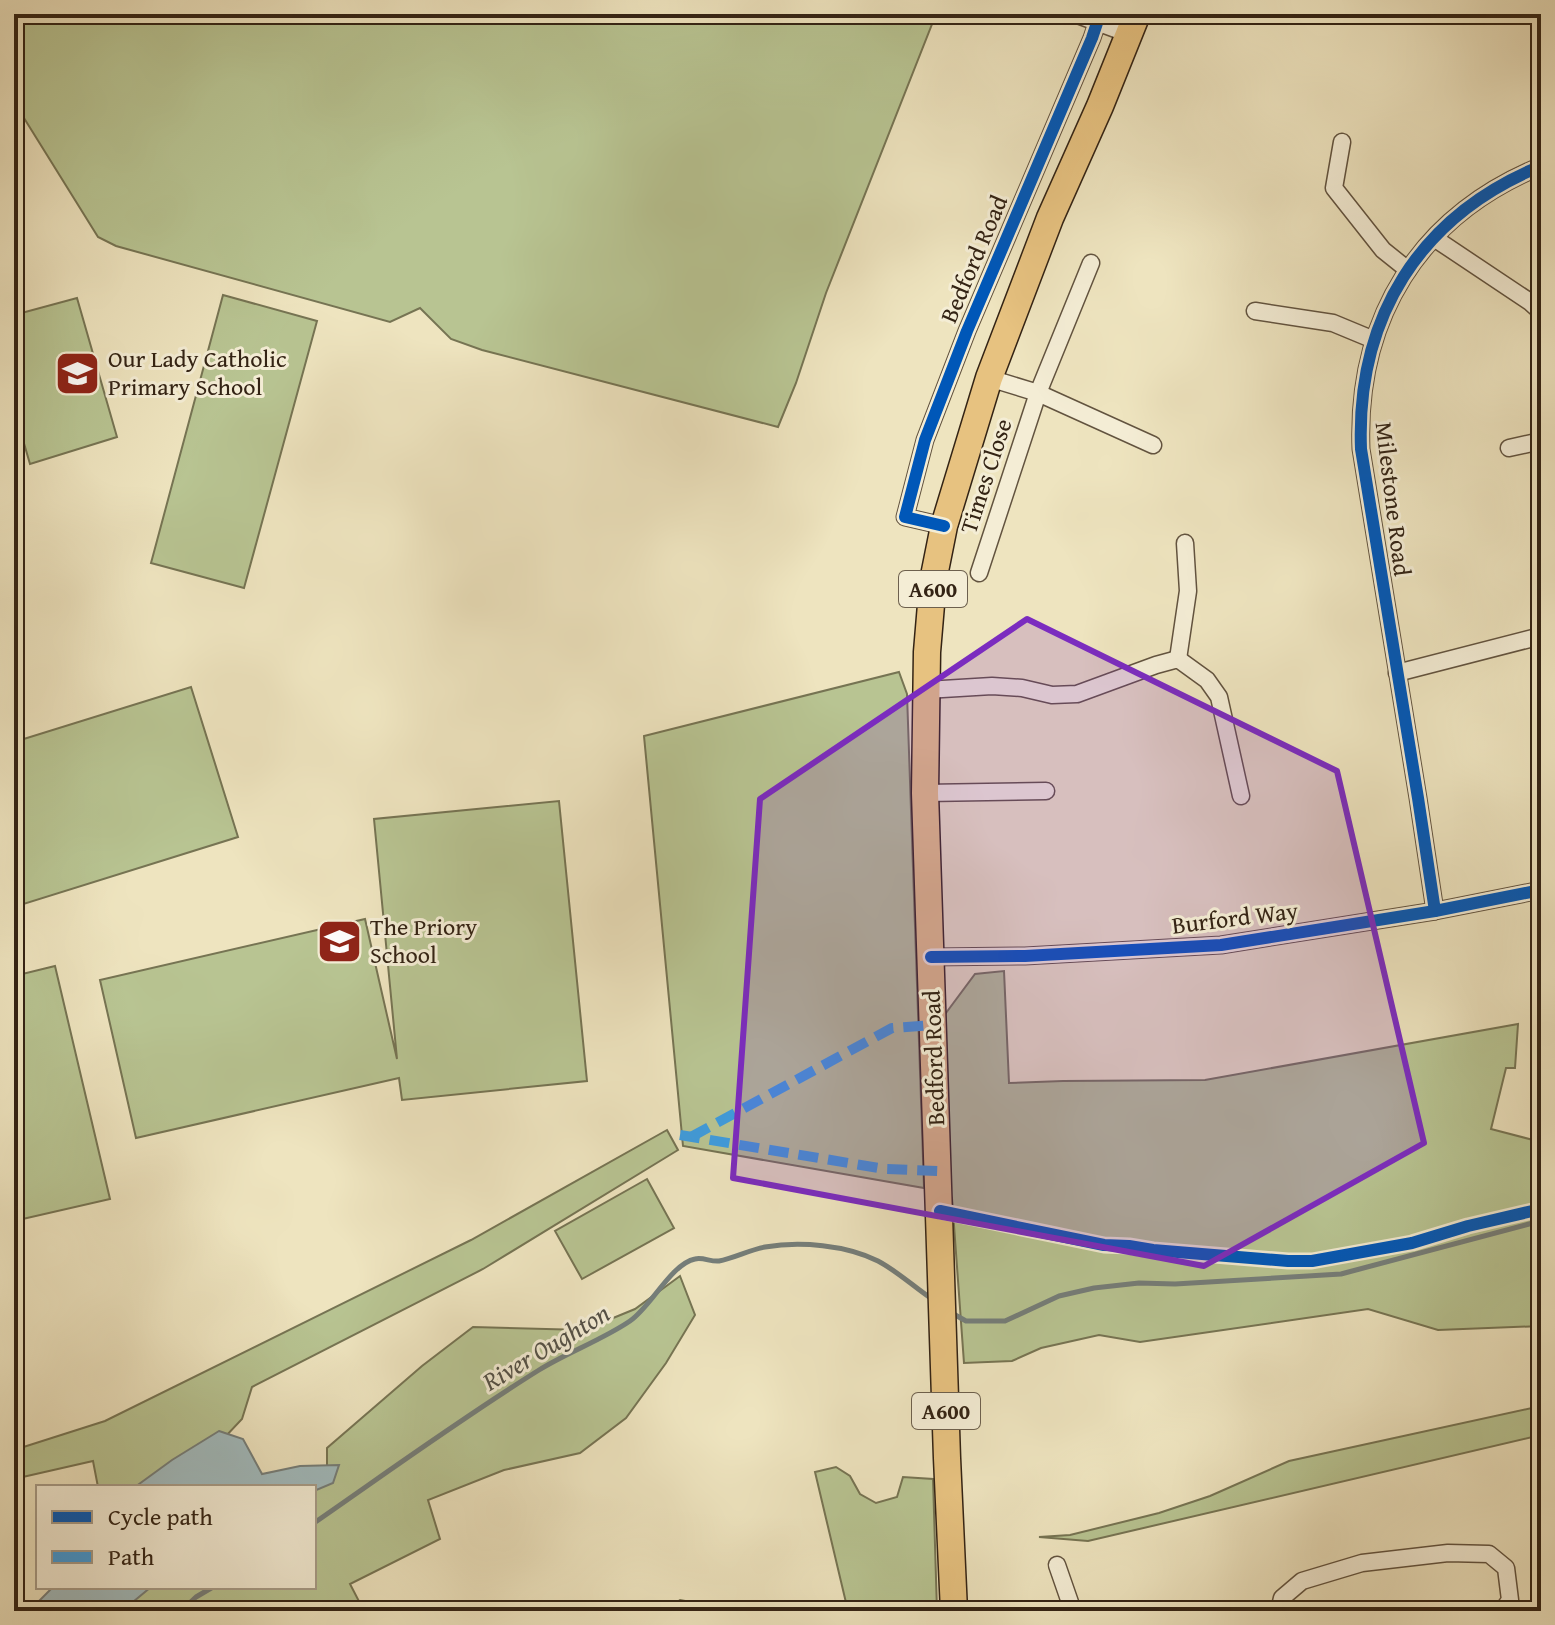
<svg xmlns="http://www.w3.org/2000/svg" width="1555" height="1625" font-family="'Gentium Book Plus',serif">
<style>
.green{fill:#b8c492;stroke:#767453;stroke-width:2}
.water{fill:#a1bbbe;stroke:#757e7a;stroke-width:2}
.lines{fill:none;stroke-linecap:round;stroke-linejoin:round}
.stream{stroke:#757e7a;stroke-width:5}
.minor-casing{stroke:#62533f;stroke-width:19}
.primary-casing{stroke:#332314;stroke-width:29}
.minor{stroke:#f4edd5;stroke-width:16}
.primary{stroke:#e7c280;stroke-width:26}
.quiet{stroke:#3e9cde;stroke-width:10;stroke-dasharray:20 10;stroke-linecap:butt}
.cycleway-casing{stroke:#f4edd5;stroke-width:17}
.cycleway{stroke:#0057b8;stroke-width:12}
.marked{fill:#7b2cbf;fill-opacity:0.2;stroke:#7b2cbf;stroke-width:6;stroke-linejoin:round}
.labels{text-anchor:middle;stroke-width:6;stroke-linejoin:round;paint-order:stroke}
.shield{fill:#f4edd5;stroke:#6d604e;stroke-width:2}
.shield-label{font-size:22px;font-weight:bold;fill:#332314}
.street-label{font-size:24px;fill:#332314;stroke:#f4edd5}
.poi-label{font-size:24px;fill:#332314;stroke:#f4edd5;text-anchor:start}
.water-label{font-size:26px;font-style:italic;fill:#545147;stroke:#f4edd5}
</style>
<rect width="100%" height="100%" fill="#eee4bf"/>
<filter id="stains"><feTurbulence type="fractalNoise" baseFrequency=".0025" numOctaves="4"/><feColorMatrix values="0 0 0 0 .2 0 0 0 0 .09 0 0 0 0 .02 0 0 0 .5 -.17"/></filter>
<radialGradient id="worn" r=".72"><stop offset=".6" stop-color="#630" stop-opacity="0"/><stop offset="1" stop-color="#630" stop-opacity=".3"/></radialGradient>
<g class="green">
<path d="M14,14H936L826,293L796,383L778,427L482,350L451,339L420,308L390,322L116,246L98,237L14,102Z"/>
<path d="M223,295L317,321L244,588L151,563Z"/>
<path d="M77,298L117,437L30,464L14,409V315Z"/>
<path d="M899,672L907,694L924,1188L683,1146L644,736Z"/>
<path d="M191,687L238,837L14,907V742Z"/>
<path d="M559,801L587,1081L402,1100L399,1078L136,1138L100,980L365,919L397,1059L374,819Z"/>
<path d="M55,966L110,1199L14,1221V976Z"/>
<path d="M1004,971L1009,1083L1063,1081L1205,1080L1518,1024L1515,1068H1506L1491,1129L1537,1141L1541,1140V1326L1438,1330L1368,1309L1140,1342L1099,1335L1041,1348L1012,1361L964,1363L952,1198L949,1194L943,1017L975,974Z"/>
<path d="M667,1130L678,1150L483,1269L252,1387L242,1419L192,1472L168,1487H98L93,1461L14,1479V1450L105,1421L471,1240Z"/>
<path d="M647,1179L674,1228L582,1279L555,1231Z"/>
<path d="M680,1276L695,1315L666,1363L626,1418L580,1453L504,1470L428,1500L440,1539L350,1584L364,1611H114L140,1587H314V1487L327,1474V1448L422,1366L473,1327L584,1330L635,1309Z"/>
<path d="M1541,1406V1435L1088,1541L1039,1537L1070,1535L1159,1513L1210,1496L1289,1461Z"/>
<path d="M836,1467L850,1476L860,1494L876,1503L897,1497L903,1477L933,1479L937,1611H848L815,1472Z"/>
<path d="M680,1600L727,1609L731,1611H664Z"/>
</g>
<g class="water">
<path d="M219,1431L243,1439L262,1474L300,1466L339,1465L333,1483L314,1491V1487H135L172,1460Z"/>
<path d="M53,1587H151L122,1611H33L35,1605Z"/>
</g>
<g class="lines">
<g class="stream">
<path d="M950,1312L966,1321H1005L1059,1296L1094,1288L1139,1283L1175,1284L1341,1274L1533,1223H1541"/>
<path d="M314,1523C389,1471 462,1418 539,1370C568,1352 602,1340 630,1321C651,1307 671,1264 695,1259C703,1257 711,1262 719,1261C734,1258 749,1250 765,1247C800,1241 846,1245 878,1261C897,1271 914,1287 932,1299"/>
<path d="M181,1611L196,1597L213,1587"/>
</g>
<defs>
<g id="minor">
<path d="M1075,14L1129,34"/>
<path d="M1342,142L1334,188L1383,250L1408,270"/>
<path d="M1434,238L1530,302L1541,312"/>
<path d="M1255,311L1333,323L1374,340"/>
<path d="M989,378L1038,393L1153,445"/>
<path d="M1509,448L1541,441"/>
<path d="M944,526L905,517L925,440L967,331L1092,38L1097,23"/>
<path d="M979,573L1038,393L1091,263"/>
<path d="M1178,659L1188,591L1185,543"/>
<path d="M1397,673L1541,636"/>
<path d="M926,690L992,686L1022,688L1052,695L1077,694L1156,665L1178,659L1207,680L1219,697L1241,796"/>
<path d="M925,793L1046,791"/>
<path d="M1435,911L1418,798L1361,449C1356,318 1419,216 1541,166"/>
<path d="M931,957L1025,956L1221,945L1435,911L1541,890"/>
<path d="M1057,1565L1073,1611"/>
<path d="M1279,1611L1282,1598L1302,1581L1362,1563L1448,1553L1489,1554L1506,1568L1510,1600L1502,1611"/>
</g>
<path id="primary" d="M954,1611L947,1458L925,793L927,652L933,581L944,526L989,378L1050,218L1100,106L1137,14"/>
</defs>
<use href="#minor" class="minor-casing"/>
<use href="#primary" class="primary-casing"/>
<use href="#minor" class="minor"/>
<use href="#primary" class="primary"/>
<g class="quiet">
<path d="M680,1135L885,1169L939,1171"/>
<path d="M691,1137L892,1028L932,1025"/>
</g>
<defs>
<g id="cycleway">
<path d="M944,526L905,517L925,440L967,331L1092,38L1097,23"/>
<path d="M1435,911L1418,798L1361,449C1356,318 1419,216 1541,166"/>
<path d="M931,957L1025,956L1221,945L1435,911L1541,890"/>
<path d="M940,1211L1104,1245L1129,1246L1153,1250L1288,1261H1312L1412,1243L1468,1226L1541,1209"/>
</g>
</defs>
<use href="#cycleway" class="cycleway-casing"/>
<use href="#cycleway" class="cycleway"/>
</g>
<path class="marked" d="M1027,619L1337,771L1424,1143L1204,1266L733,1178L760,799Z"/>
<defs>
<symbol id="school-square" viewBox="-11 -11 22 22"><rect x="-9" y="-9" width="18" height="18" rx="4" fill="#8f2418" stroke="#f4edd5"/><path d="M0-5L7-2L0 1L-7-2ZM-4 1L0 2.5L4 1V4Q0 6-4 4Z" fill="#fff"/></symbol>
</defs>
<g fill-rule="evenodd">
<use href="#school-square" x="52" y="348" width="51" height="51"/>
<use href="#school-square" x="314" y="916" width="51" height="51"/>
</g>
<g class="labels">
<g class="shield">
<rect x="899" y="571" width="68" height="36" rx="6"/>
<rect x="912" y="1393" width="68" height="36" rx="6"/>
</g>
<g class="shield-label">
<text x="933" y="597">A600</text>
<text x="946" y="1419">A600</text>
</g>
<g class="street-label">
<text transform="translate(974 259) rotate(-67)" y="8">Bedford Road</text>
<text transform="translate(986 476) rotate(-72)" y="8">Times Close</text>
<text transform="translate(1393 499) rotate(83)" y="8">Milestone Road</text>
<text transform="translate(1235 918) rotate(-7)" y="8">Burford Way</text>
<text transform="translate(934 1058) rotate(-92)" y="8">Bedford Road</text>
</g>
<g class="poi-label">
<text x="108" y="367">Our Lady Catholic<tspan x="108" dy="28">Primary School</tspan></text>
<text x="370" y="935">The Priory<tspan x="370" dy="28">School</tspan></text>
</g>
<g class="water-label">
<text transform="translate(546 1347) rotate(-31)" y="9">River Oughton</text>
</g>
</g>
<rect width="1555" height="1625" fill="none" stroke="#eee4bf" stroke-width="48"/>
<rect x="16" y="16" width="1523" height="1593" fill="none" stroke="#332314" stroke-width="4"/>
<rect x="24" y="24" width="1507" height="1577" fill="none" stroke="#332314" stroke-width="2"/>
<rect x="36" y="1485" width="280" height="104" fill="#f4edd5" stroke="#a79c88" stroke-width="2"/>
<rect x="52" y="1511" width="40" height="12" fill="#0057b8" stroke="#a79c88" stroke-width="2"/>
<text x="108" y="1525" font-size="24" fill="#332314">Cycle path</text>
<rect x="52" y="1551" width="40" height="12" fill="#3e9cde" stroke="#a79c88" stroke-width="2"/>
<text x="108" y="1565" font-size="24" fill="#332314">Path</text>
<rect width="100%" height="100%" filter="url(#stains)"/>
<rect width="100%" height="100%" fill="url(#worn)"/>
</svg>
